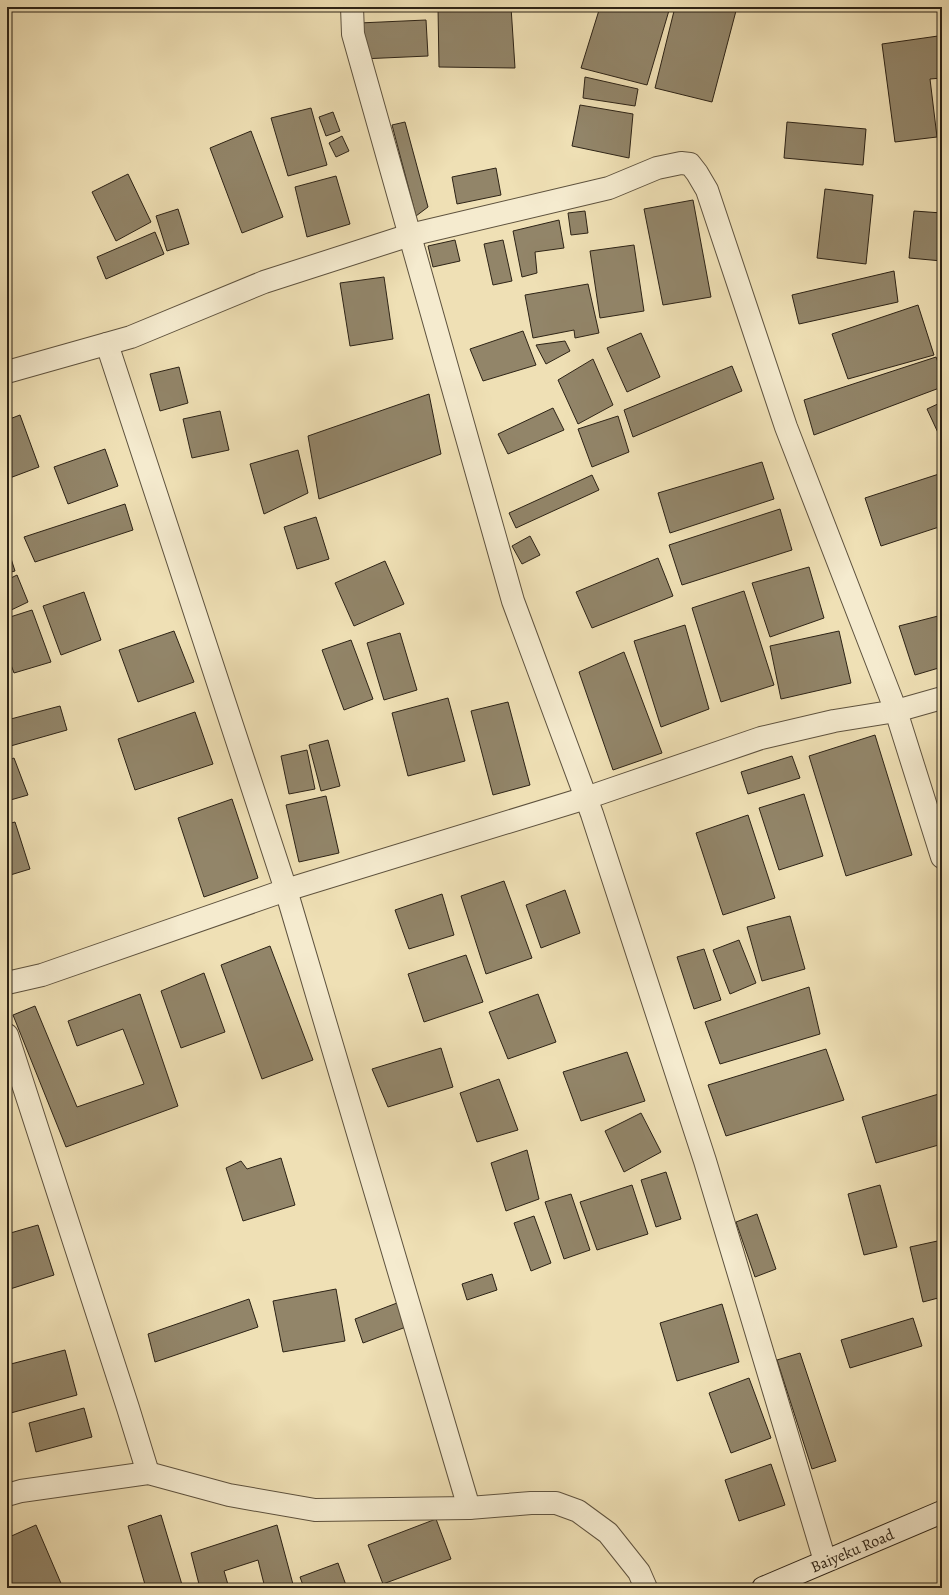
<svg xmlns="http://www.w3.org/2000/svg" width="949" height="1595" font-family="Alegreya,serif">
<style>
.building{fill:#928569;stroke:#2d2316}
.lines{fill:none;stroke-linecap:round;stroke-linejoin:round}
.minor-casing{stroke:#5e523e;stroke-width:24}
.secondary-casing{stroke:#2d2316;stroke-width:24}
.minor{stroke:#f5ebcf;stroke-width:22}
.secondary{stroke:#f5ebcf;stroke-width:22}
.labels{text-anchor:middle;stroke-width:3;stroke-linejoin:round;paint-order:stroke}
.street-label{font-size:16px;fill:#2d2316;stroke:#f5ebcf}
</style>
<rect width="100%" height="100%" fill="#efe0b5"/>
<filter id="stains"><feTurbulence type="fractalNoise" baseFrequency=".005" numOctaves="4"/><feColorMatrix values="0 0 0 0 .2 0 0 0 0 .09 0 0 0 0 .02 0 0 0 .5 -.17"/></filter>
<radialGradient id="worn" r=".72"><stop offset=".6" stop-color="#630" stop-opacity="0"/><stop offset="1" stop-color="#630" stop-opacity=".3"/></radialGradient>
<g class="building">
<path d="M438,7H511L515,68L439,67Z"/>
<path d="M600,7H670L647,85L581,68Z"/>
<path d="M675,7H737L712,102L655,88Z"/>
<path d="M426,20L428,56L361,59L359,23Z"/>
<path d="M938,36L942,78L930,79L937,137L895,142L882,44Z"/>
<path d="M585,77L638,89L635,106L583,98Z"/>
<path d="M580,105L633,114L629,158L572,146Z"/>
<path d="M311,108L327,165L288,176L271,118Z"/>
<path d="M333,112L340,131L326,136L319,117Z"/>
<path d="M405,122L428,207L416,216L392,125Z"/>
<path d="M787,122L866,129L863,165L784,158Z"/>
<path d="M251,131L283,217L242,233L210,148Z"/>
<path d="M342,136L349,151L336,157L329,143Z"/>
<path d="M496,168L501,195L457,204L452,177Z"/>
<path d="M128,174L151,222L116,241L92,192Z"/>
<path d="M336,176L350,224L307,237L295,187Z"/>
<path d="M825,189L873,195L866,264L817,258Z"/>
<path d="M693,200L711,297L663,305L644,209Z"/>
<path d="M178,209L189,244L167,251L156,216Z"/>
<path d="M585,211L588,233L571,235L568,213Z"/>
<path d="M914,211L942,213V261L909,258Z"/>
<path d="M559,220L564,248L535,252L537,273L522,277L513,231Z"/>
<path d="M155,232L164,254L106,279L97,257Z"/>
<path d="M455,240L460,261L433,267L428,246Z"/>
<path d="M503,240L512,281L493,285L484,244Z"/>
<path d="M634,245L644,311L600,318L590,251Z"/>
<path d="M894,271L898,302L799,324L792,295Z"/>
<path d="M384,277L393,339L350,346L340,283Z"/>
<path d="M588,284L599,333L575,338L574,330L533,338L525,295Z"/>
<path d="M918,305L934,355L848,379L832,334Z"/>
<path d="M523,331L536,365L483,381L470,349Z"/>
<path d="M641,333L660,377L627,392L607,348Z"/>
<path d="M565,341L570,351L546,364L536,345Z"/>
<path d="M936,357L942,372V387L814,435L804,400Z"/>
<path d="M593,359L613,405L578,424L558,380Z"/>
<path d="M732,366L742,391L633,437L624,410Z"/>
<path d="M179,367L188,403L160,411L150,374Z"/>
<path d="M429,394L441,454L319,499L308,436Z"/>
<path d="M942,402V437H940L927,409Z"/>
<path d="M553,408L564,430L508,454L498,434Z"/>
<path d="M220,411L229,450L192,458L183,419Z"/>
<path d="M20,415L39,467L7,479V420Z"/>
<path d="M618,416L629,452L592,467L578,429Z"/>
<path d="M105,449L118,486L68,504L54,467Z"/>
<path d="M298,450L308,493L264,514L250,464Z"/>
<path d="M762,462L774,499L670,533L658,493Z"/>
<path d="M942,473V526L881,546L865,498Z"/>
<path d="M592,475L599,490L516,528L509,513Z"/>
<path d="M125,504L133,530L35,562L24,537Z"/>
<path d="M780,509L792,550L682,585L669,545Z"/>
<path d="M316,517L329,559L297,569L284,527Z"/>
<path d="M530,536L540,555L522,564L512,546Z"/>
<path d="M7,546L15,571L7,573Z"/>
<path d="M658,558L673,596L592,628L576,592Z"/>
<path d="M385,561L404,604L354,626L335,583Z"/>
<path d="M809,567L824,618L770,637L752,583Z"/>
<path d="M17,575L28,602L7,612V580Z"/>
<path d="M744,591L774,685L721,702L692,608Z"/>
<path d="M84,592L101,640L61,655L43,606Z"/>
<path d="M32,610L51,662L14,673L7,654V618Z"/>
<path d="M942,615V667L915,675L899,626Z"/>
<path d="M685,625L709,709L661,727L634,641Z"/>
<path d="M174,631L194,682L138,702L119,650Z"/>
<path d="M839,631L851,683L781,699L770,646Z"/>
<path d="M400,633L417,690L384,700L367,643Z"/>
<path d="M351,640L373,699L344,710L322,650Z"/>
<path d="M624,652L662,753L613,770L579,672Z"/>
<path d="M448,698L465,761L408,776L392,713Z"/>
<path d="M508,702L530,785L493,795L471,711Z"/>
<path d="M60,706L67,730L7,747V720Z"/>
<path d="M195,712L213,764L135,790L118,739Z"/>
<path d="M875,735L912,855L846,876L809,756Z"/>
<path d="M328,740L340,786L321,791L309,745Z"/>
<path d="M307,750L315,789L289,794L281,756Z"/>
<path d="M792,756L800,778L748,794L741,772Z"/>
<path d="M14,758L28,795L7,801V761Z"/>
<path d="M804,794L823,856L779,870L759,808Z"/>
<path d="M326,796L339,853L299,862L286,805Z"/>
<path d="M232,799L258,878L204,897L178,818Z"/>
<path d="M748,815L775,898L723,915L696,833Z"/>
<path d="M15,822L30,869L7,876V824Z"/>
<path d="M504,881L532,958L486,974L461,896Z"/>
<path d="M565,890L580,933L541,948L526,905Z"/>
<path d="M442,894L454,935L409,949L395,910Z"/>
<path d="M790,916L805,969L762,981L747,927Z"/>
<path d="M739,940L756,983L730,994L713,950Z"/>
<path d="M270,946L313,1060L262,1079L221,965Z"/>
<path d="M704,949L721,1000L694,1009L677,957Z"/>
<path d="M466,955L483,1002L424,1022L408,974Z"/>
<path d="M204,973L225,1032L181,1048L161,991Z"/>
<path d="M809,987L820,1034L720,1064L705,1022Z"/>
<path d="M140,994L178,1106L66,1147L13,1015L35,1006L77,1107L144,1084L123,1029L77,1046L68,1021Z"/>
<path d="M538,994L556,1042L508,1059L489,1012Z"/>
<path d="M441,1048L453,1087L388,1107L372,1069Z"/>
<path d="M826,1049L844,1100L726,1136L708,1085Z"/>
<path d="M627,1052L645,1101L581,1121L563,1072Z"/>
<path d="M499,1079L518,1130L477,1142L460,1093Z"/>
<path d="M942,1093V1144L876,1163L862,1117Z"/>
<path d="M641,1113L661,1152L624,1172L605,1131Z"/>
<path d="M527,1150L539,1199L506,1211L491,1163Z"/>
<path d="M281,1158L295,1205L243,1221L226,1168L241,1161L247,1169Z"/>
<path d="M666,1172L681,1219L656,1227L641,1180Z"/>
<path d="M632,1185L648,1234L597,1250L580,1202Z"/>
<path d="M880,1185L897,1247L864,1255L848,1194Z"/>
<path d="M571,1194L590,1250L564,1259L545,1202Z"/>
<path d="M757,1214L776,1269L755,1277L736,1222Z"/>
<path d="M534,1216L551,1263L531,1271L514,1223Z"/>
<path d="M38,1225L54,1275L7,1290V1234Z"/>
<path d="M942,1240V1297L923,1302L910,1247Z"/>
<path d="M492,1274L497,1290L467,1300L462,1284Z"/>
<path d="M336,1289L345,1341L283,1352L273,1301Z"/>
<path d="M249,1299L258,1327L155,1362L148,1334Z"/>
<path d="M397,1303L406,1327L363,1343L355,1319Z"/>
<path d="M722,1304L739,1362L677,1381L660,1323Z"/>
<path d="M913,1318L922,1346L850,1368L841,1340Z"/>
<path d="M65,1350L77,1395L7,1414V1365Z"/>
<path d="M800,1353L836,1461L812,1469L777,1360Z"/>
<path d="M749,1378L771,1438L731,1453L709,1393Z"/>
<path d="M84,1408L92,1437L36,1452L29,1423Z"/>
<path d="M771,1464L785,1505L739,1521L725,1480Z"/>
<path d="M161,1515L183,1588H146L128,1526Z"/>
<path d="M436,1519L451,1559L383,1584L368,1545Z"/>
<path d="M36,1525L63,1588H13L7,1573V1538Z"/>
<path d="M277,1525L294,1588H265L258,1560L224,1571L229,1588H200L191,1553Z"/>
<path d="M338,1563L347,1588H304L300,1577Z"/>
</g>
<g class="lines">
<defs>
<g id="minor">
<path d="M352,7L353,34L513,601L592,814L705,1161L825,1561"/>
<path d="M107,344L286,890L469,1508"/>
<path d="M7,372L131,337L264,282L410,235L609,188L657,168L681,163L690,164L697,173L707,190L786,427L896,711L942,857"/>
<path d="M7,983L42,975L286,890L586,798L761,738L834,721L896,711L942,698"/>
<path d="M7,1035L128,1408L148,1473"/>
<path d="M7,1495L21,1491L148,1473L229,1495L315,1510L469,1508L531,1503H556L578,1511L608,1533L639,1572L646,1588"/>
</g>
<path id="secondary" d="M763,1588L942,1512"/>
</defs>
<use href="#minor" class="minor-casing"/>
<use href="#secondary" class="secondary-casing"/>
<use href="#minor" class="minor"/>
<use href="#secondary" class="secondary"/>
</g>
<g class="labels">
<g class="street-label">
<text transform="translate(852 1550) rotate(-23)" y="6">Baiyeku Road</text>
</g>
</g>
<rect width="949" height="1595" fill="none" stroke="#efe0b5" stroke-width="24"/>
<rect x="8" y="8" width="933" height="1579" fill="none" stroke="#2d2316" stroke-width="2"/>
<rect x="12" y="12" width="925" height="1571" fill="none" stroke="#2d2316"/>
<rect width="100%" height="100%" filter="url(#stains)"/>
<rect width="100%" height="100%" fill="url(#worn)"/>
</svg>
